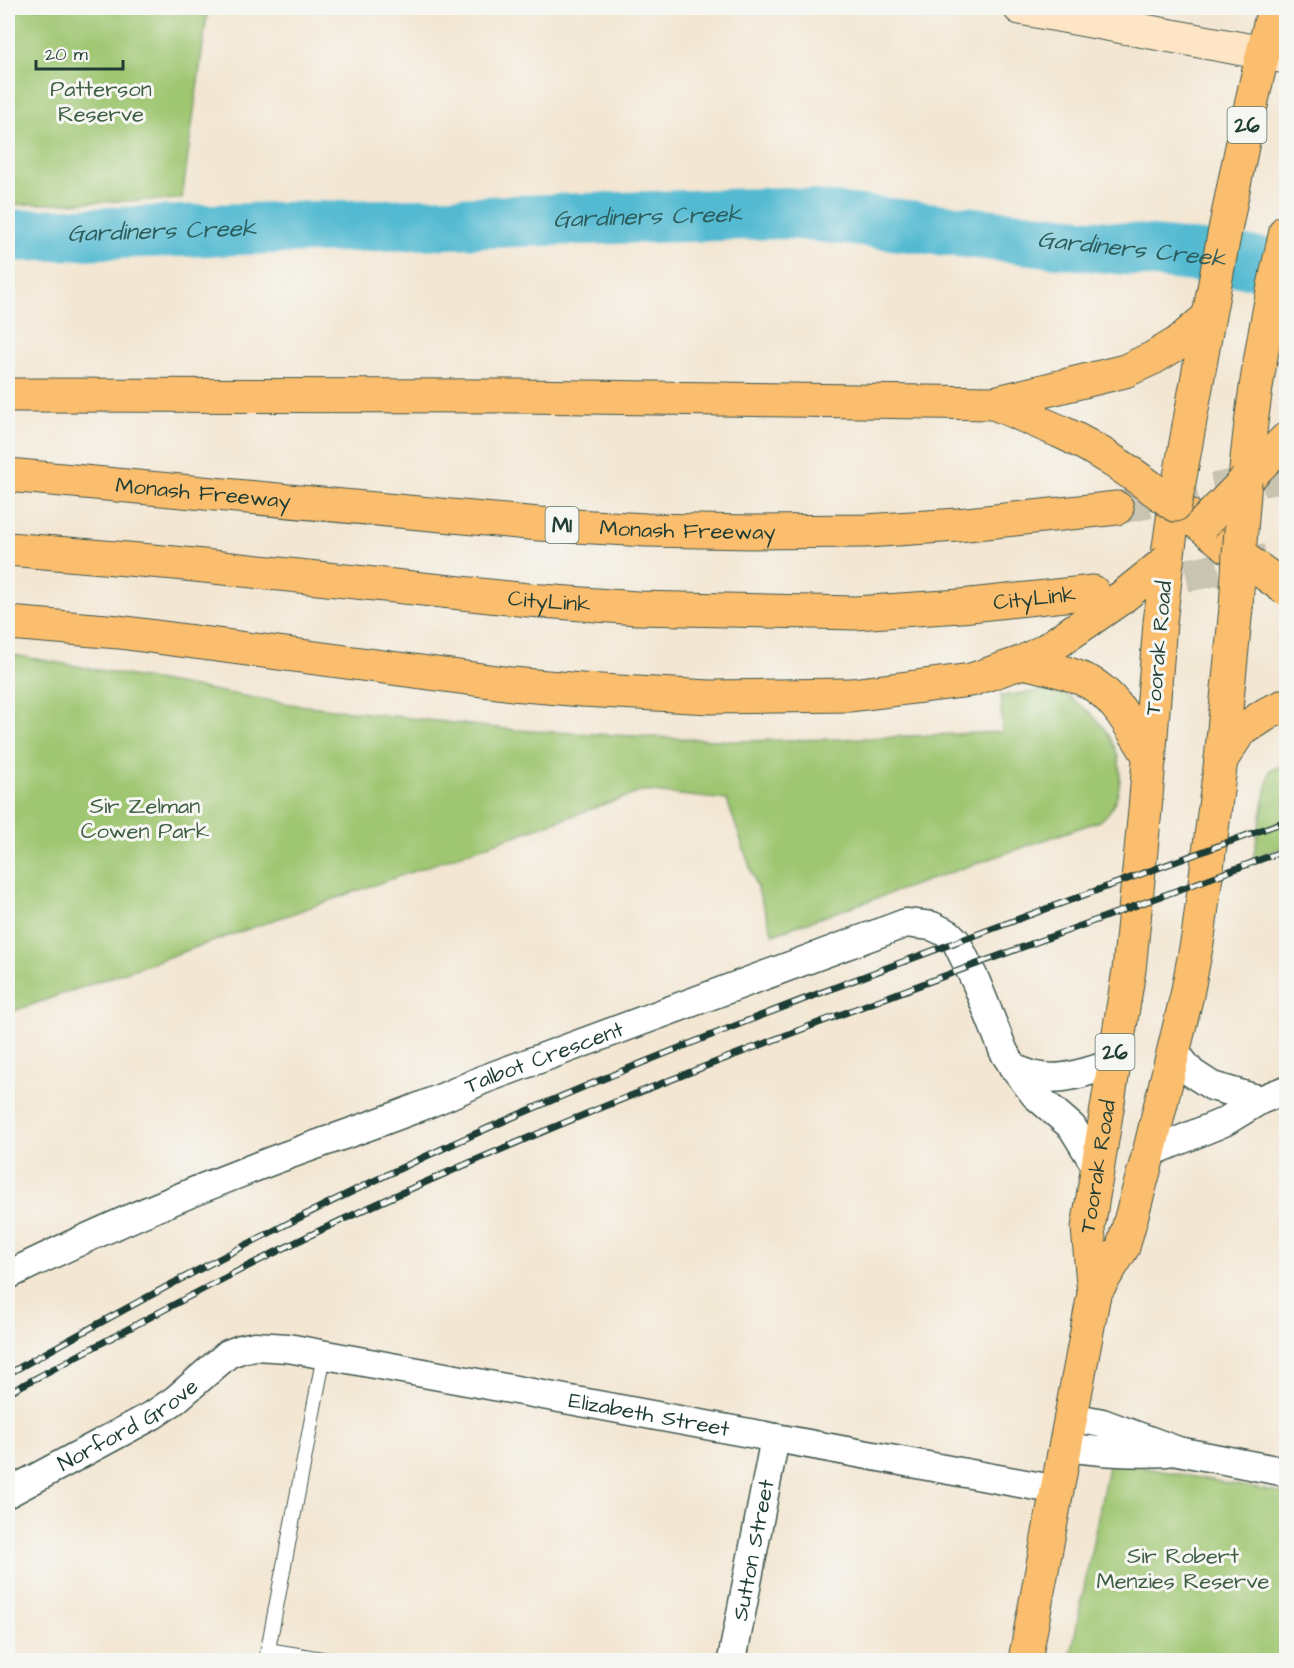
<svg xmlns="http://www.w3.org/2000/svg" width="1294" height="1668" viewBox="0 0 1294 1668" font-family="'Architects Daughter',sans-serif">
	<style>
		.green { fill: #9fc671; stroke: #5f8252; stroke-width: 1.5 }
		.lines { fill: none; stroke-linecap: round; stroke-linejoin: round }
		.river { stroke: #53bad1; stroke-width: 52 }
		.highway-tunnel { stroke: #c9c4b2; stroke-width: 33; stroke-dasharray: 33 16; stroke-linecap: butt }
		.lane-casing { stroke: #3f564c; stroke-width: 16 }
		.street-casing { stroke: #3f564c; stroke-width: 31 }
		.secondary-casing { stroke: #3f564c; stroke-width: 35 }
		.primary-casing { stroke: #3f564c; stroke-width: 35 }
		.highway-casing { stroke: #3f564c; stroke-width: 35 }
		.lane { stroke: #fff; stroke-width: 14 }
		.street { stroke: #fff; stroke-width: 28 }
		.secondary { stroke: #fde5c5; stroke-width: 33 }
		.primary { stroke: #fabe6e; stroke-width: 33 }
		.highway { stroke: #fabe6e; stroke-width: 33 }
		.rail-casing { stroke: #1f3d34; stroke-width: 7 }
		.rail { stroke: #f6f6f2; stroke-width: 4.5; stroke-dasharray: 14; stroke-linecap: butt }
		.primary-bridge-casing { stroke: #3f564c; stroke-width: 35; stroke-linecap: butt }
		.highway-bridge-casing { stroke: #3f564c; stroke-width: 35; stroke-linecap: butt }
		.primary-bridge { stroke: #fabe6e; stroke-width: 33 }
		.highway-bridge { stroke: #fabe6e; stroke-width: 33 }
		.labels { text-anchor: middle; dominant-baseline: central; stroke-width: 6; stroke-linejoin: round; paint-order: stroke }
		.shield { fill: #f6f6f2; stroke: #60746d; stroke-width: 1.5 }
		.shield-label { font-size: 21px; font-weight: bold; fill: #1f3d34 }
		.park-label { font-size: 22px; fill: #3f5f43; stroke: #f6f6f2 }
		.street-label { font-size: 22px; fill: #1f3d34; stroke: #f6f6f2 }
		.water-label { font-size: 24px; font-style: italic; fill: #2c5c5b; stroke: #f6f6f2 }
	</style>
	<rect width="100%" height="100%" fill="#f6f6f2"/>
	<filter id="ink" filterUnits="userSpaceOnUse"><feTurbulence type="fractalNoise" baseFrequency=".0167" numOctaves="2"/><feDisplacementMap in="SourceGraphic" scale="12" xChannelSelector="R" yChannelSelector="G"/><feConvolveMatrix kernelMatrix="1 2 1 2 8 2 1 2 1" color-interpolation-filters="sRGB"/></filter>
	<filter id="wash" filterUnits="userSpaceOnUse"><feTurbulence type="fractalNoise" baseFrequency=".008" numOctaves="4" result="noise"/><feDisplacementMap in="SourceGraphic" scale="24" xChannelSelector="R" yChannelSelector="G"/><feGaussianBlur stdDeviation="1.35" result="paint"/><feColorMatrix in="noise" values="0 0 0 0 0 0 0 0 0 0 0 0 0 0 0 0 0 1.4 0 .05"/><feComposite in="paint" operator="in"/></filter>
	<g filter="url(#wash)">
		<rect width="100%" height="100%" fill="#f3e6d2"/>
		<!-- green -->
		<g class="green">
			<path d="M8 8H208L182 199 8 205Z"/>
			<path d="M8 654 290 704 514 730 735 741 842 739 1002 732 1001 696C1021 694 1046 687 1065 695 1069 696 1073 700 1076 702 1106 722 1127 754 1118 792 1114 805 1111 813 1099 821L773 934 727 800 643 791 8 1013Z"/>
			<path d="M1286 764V846L1253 859 1270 770Z"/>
			<path d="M1109 1461 1286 1494V1660H1070Z"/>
		</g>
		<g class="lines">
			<!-- river -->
			<path class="river" id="s1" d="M8 236 787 213 1286 266"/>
		</g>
	</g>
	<g filter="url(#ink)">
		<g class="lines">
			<!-- highway-tunnel -->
			<g class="highway-tunnel">
				<path d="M1117 508 1286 476"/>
				<path d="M1138 584 1286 557"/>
			</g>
			<!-- lane casing -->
			<g class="lane-casing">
				<g id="lane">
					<path d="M268 1650 328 1660"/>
					<path d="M266 1660 324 1355"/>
				</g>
			</g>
			<!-- street casing -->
			<g class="street-casing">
				<g id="street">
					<path d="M1174 1051 1192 1073 1212 1086 1260 1100"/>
					<path d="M1013 1067C1047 1087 1080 1075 1114 1063"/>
					<path d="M1149 1153 1224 1122 1260 1100 1286 1090"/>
					<path id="s2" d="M8 1275C94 1233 184 1194 274 1160 344 1134 415 1112 482 1080L906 923 932 926 949 934 956 941 976 982 1004 1052 1011 1063 1035 1095 1072 1127 1096 1166"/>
					<path d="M1072 1417 1102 1423 1178 1451 1286 1472"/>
					<path d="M1066 1447C1100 1452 1133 1454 1167 1452"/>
					<path id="s3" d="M8 1493 153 1415 175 1400 228 1354 241 1349 255 1346 288 1348 1058 1490"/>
					<path id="s4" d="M732 1660 775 1438"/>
				</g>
			</g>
			<!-- secondary casing -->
			<g class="secondary-casing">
				<path id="secondary" d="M1020 8 1286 57"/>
			</g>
			<!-- primary casing -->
			<g class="primary-casing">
				<g id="primary">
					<path d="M1094 1294 1123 1247 1149 1153 1187 995 1198 937 1221 760 1236 608"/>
					<path id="s5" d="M1025 1660 1094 1294 1088 1228 1129 970 1145 810 1160 623"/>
				</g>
			</g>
			<!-- highway casing -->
			<g class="highway-casing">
				<g id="highway">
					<path d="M8 395 519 396 994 403 1125 371 1153 358 1178 343 1208 317"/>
					<path d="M994 403 1059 431"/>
					<path d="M1189 426C1214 286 1239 146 1274 8"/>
					<path id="s6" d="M8 475 539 524 646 530 752 532 866 531 958 525 1117 508"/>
					<path d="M1245 481C1252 396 1267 314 1286 231"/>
					<path d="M1245 481 1286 439"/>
					<path id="s7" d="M8 549 175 563 528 600 637 608 855 613 961 606 1093 592"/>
					<path d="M1167 561 1175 505 1239 555"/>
					<path d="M8 623 119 632 512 684 582 690 710 697 851 695 971 680 1023 662 1046 650 1121 598"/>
					<path d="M1023 662C1045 667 1068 672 1089 682 1117 697 1133 731 1150 757"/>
					<path d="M1221 760 1239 732 1268 713 1286 705"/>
				</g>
			</g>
			<!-- lane -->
			<use href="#lane" class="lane"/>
			<!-- street -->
			<use href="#street" class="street"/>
			<!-- secondary -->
			<use href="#secondary" class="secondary"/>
			<!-- primary -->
			<use href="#primary" class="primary"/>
			<!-- highway -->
			<use href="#highway" class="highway"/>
			<!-- rail casing -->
			<g class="rail-casing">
				<g id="rail">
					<path d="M8 1374C177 1279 348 1188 527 1111 776 1004 1032 915 1286 821"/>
					<path d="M8 1393C127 1330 245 1264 368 1208 667 1071 979 965 1286 850"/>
				</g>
			</g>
			<!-- rail -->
			<use href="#rail" class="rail"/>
			<!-- primary-bridge casing -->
			<g class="primary-bridge-casing">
				<g id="primary-bridge">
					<path d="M1236 608 1239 555"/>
					<path d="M1160 623 1167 561"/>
				</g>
			</g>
			<!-- highway-bridge casing -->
			<g class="highway-bridge-casing">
				<g id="highway-bridge">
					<path d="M1059 431C1101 450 1137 477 1175 505L1189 426"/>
					<path d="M1245 481 1239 555 1286 589"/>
					<path d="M1202 525 1245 481"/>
					<path d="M1121 598 1167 561"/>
				</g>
			</g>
			<!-- primary-bridge -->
			<use href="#primary-bridge" class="primary-bridge"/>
			<!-- highway-bridge -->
			<use href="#highway-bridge" class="highway-bridge"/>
		</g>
	</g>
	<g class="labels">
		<!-- shield labels -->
		<g class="shield">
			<rect x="1227.5" y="107" width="39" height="36" rx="4.5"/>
			<rect x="545.5" y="507" width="33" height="36" rx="4.5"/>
			<rect x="1095.5" y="1034" width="39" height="36" rx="4.5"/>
		</g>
		<g class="shield-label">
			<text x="1247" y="125">26</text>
			<text x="562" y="525">M1</text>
			<text x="1115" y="1052">26</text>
		</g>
		<!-- park labels -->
		<g class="park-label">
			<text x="101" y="89">Patterson<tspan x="101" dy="25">Reserve</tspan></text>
			<text x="145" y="806">Sir Zelman<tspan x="145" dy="25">Cowen Park</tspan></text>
			<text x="1183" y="1556">Sir Robert<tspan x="1183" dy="25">Menzies Reserve</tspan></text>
		</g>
		<!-- street labels -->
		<g class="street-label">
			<text stroke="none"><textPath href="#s6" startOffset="196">Monash Freeway</textPath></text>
			<text stroke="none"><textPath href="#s6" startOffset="682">Monash Freeway</textPath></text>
			<text stroke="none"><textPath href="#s7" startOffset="1030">CityLink</textPath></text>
			<text stroke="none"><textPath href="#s7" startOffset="544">CityLink</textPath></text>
			<text transform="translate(1159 648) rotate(-85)">Toorak Road</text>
			<text stroke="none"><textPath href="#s2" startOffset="579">Talbot Crescent</textPath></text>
			<text stroke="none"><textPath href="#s5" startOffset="501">Toorak Road</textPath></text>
			<text stroke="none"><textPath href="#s3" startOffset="690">Elizabeth Street</textPath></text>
			<text stroke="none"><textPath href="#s3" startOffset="138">Norford Grove</textPath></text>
			<text stroke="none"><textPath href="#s4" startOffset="112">Sutton Street</textPath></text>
		</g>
		<!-- water labels -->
		<g class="water-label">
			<text stroke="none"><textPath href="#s1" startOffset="640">Gardiners Creek</textPath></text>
			<text stroke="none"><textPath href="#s1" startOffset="154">Gardiners Creek</textPath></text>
			<text stroke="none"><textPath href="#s1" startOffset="1126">Gardiners Creek</textPath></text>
		</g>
	</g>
	<!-- margin -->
	<rect width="1294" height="1668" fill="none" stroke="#f6f6f2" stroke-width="30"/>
	<!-- scale -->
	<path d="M36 60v9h87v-9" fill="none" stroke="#1f3d34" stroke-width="3"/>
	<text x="45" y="60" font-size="18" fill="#1f3d34" stroke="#f6f6f2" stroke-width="4.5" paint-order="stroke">20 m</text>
</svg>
